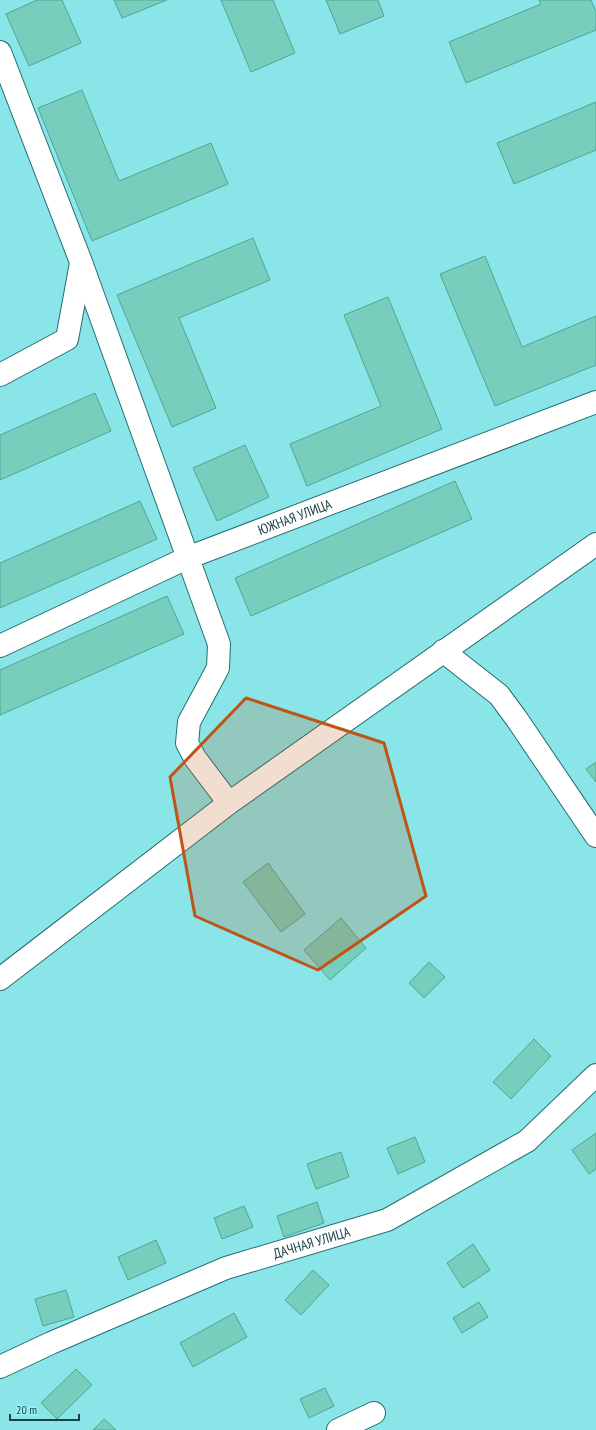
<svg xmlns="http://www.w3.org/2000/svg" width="596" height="1430" viewBox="0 0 596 1430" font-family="'PT Sans Narrow',sans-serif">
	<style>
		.building { fill: #77cebc; stroke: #4fa695 }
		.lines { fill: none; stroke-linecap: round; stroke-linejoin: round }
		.minor-casing { stroke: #256e71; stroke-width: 24 }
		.major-casing { stroke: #256e71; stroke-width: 24 }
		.minor { stroke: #fff; stroke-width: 22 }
		.major { stroke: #fff; stroke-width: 22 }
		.marked { fill: #bf5417; fill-opacity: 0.2; stroke: #bf5417; stroke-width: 3; stroke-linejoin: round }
		.labels { text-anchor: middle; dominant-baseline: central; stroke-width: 4; stroke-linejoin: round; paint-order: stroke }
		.street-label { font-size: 14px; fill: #1a4243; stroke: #96f2f6 }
	</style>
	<rect width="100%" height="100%" fill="#89e5e8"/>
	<!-- building -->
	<g class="building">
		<path d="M37 0H62L81 43 29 66 6 14Z"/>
		<path d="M114 0H167L122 18Z"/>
		<path d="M221 0H273L295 53 251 72Z"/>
		<path d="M326 0H378L384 16 340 34Z"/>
		<path d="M539 0H591L596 12V30L466 83 449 42 541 4Z"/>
		<path d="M82 90 119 181 211 143 228 184 92 241 38 108Z"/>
		<path d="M596 102V150L514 184 497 143Z"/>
		<path d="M253 238 270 280 179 318 216 408 172 427 117 295Z"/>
		<path d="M485 256 522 347 596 316V365L495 406 440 274Z"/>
		<path d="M388 297 442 429 307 486 290 444 381 406 344 315Z"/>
		<path d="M95 393 111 431 0 480V435Z"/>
		<path d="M245 445 269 497 217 521 193 468Z"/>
		<path d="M455 481 472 519 251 616 235 578Z"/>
		<path d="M140 501 157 539 0 608V563Z"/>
		<path d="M167 596 184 634 0 715V670Z"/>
		<path d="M596 762V782L586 769Z"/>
		<path d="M268 863 305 914 281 932 243 882Z"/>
		<path d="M341 918 366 948 330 980 304 950Z"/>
		<path d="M429 962 445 977 424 998 409 983Z"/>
		<path d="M534 1039 551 1056 511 1099 493 1082Z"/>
		<path d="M596 1133V1169L589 1174 572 1150Z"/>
		<path d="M415 1137 425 1162 398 1174 387 1148Z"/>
		<path d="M341 1152 349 1177 316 1189 307 1164Z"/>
		<path d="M317 1202 324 1223 284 1237 277 1216Z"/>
		<path d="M244 1206 253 1227 222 1239 214 1218Z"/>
		<path d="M156 1240 166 1263 128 1280 118 1257Z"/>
		<path d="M473 1244 490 1270 463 1288 447 1263Z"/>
		<path d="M313 1270 329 1285 301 1315 285 1300Z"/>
		<path d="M66 1290 74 1317 43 1326 35 1299Z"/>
		<path d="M479 1302 488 1317 462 1333 453 1318Z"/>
		<path d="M234 1313 247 1337 193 1367 180 1343Z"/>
		<path d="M76 1369 92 1385 57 1419 41 1403Z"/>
		<path d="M325 1388 334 1406 309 1418 300 1399Z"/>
		<path d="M104 1419 116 1430H93Z"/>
	</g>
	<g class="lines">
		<!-- minor casing -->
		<g class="minor-casing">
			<g id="minor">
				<path d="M0 52 81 262 219 644 218 668 189 722 187 743 195 758 229 803"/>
				<path d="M0 375 67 339 81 263"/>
				<path id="s1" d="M0 646 187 558 596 402"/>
				<path d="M443 651 499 695 516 718 596 836"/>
				<path id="s2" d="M0 1367 51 1343 226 1268 387 1220 527 1141 596 1075"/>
				<path d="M338 1430 374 1413"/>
			</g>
		</g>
		<!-- major casing -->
		<g class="major-casing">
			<path id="major" d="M0 979 229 803 596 544"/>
		</g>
		<!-- minor -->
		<use href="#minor" class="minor"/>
		<!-- major -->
		<use href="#major" class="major"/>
	</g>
	<!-- marked area -->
	<path class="marked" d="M246 698 384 743 426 896 318 970 195 916 170 777Z"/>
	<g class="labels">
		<!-- street labels -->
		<g class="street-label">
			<text stroke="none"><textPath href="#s1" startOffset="322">ЮЖНАЯ УЛИЦА</textPath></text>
			<text stroke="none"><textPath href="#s2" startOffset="336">ДАЧНАЯ УЛИЦА</textPath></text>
		</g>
	</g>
	<!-- scale -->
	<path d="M10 1414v6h69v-6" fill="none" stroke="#1a4243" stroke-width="2"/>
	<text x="16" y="1414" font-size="12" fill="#1a4243" stroke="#96f2f6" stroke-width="3" paint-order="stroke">20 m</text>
</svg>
